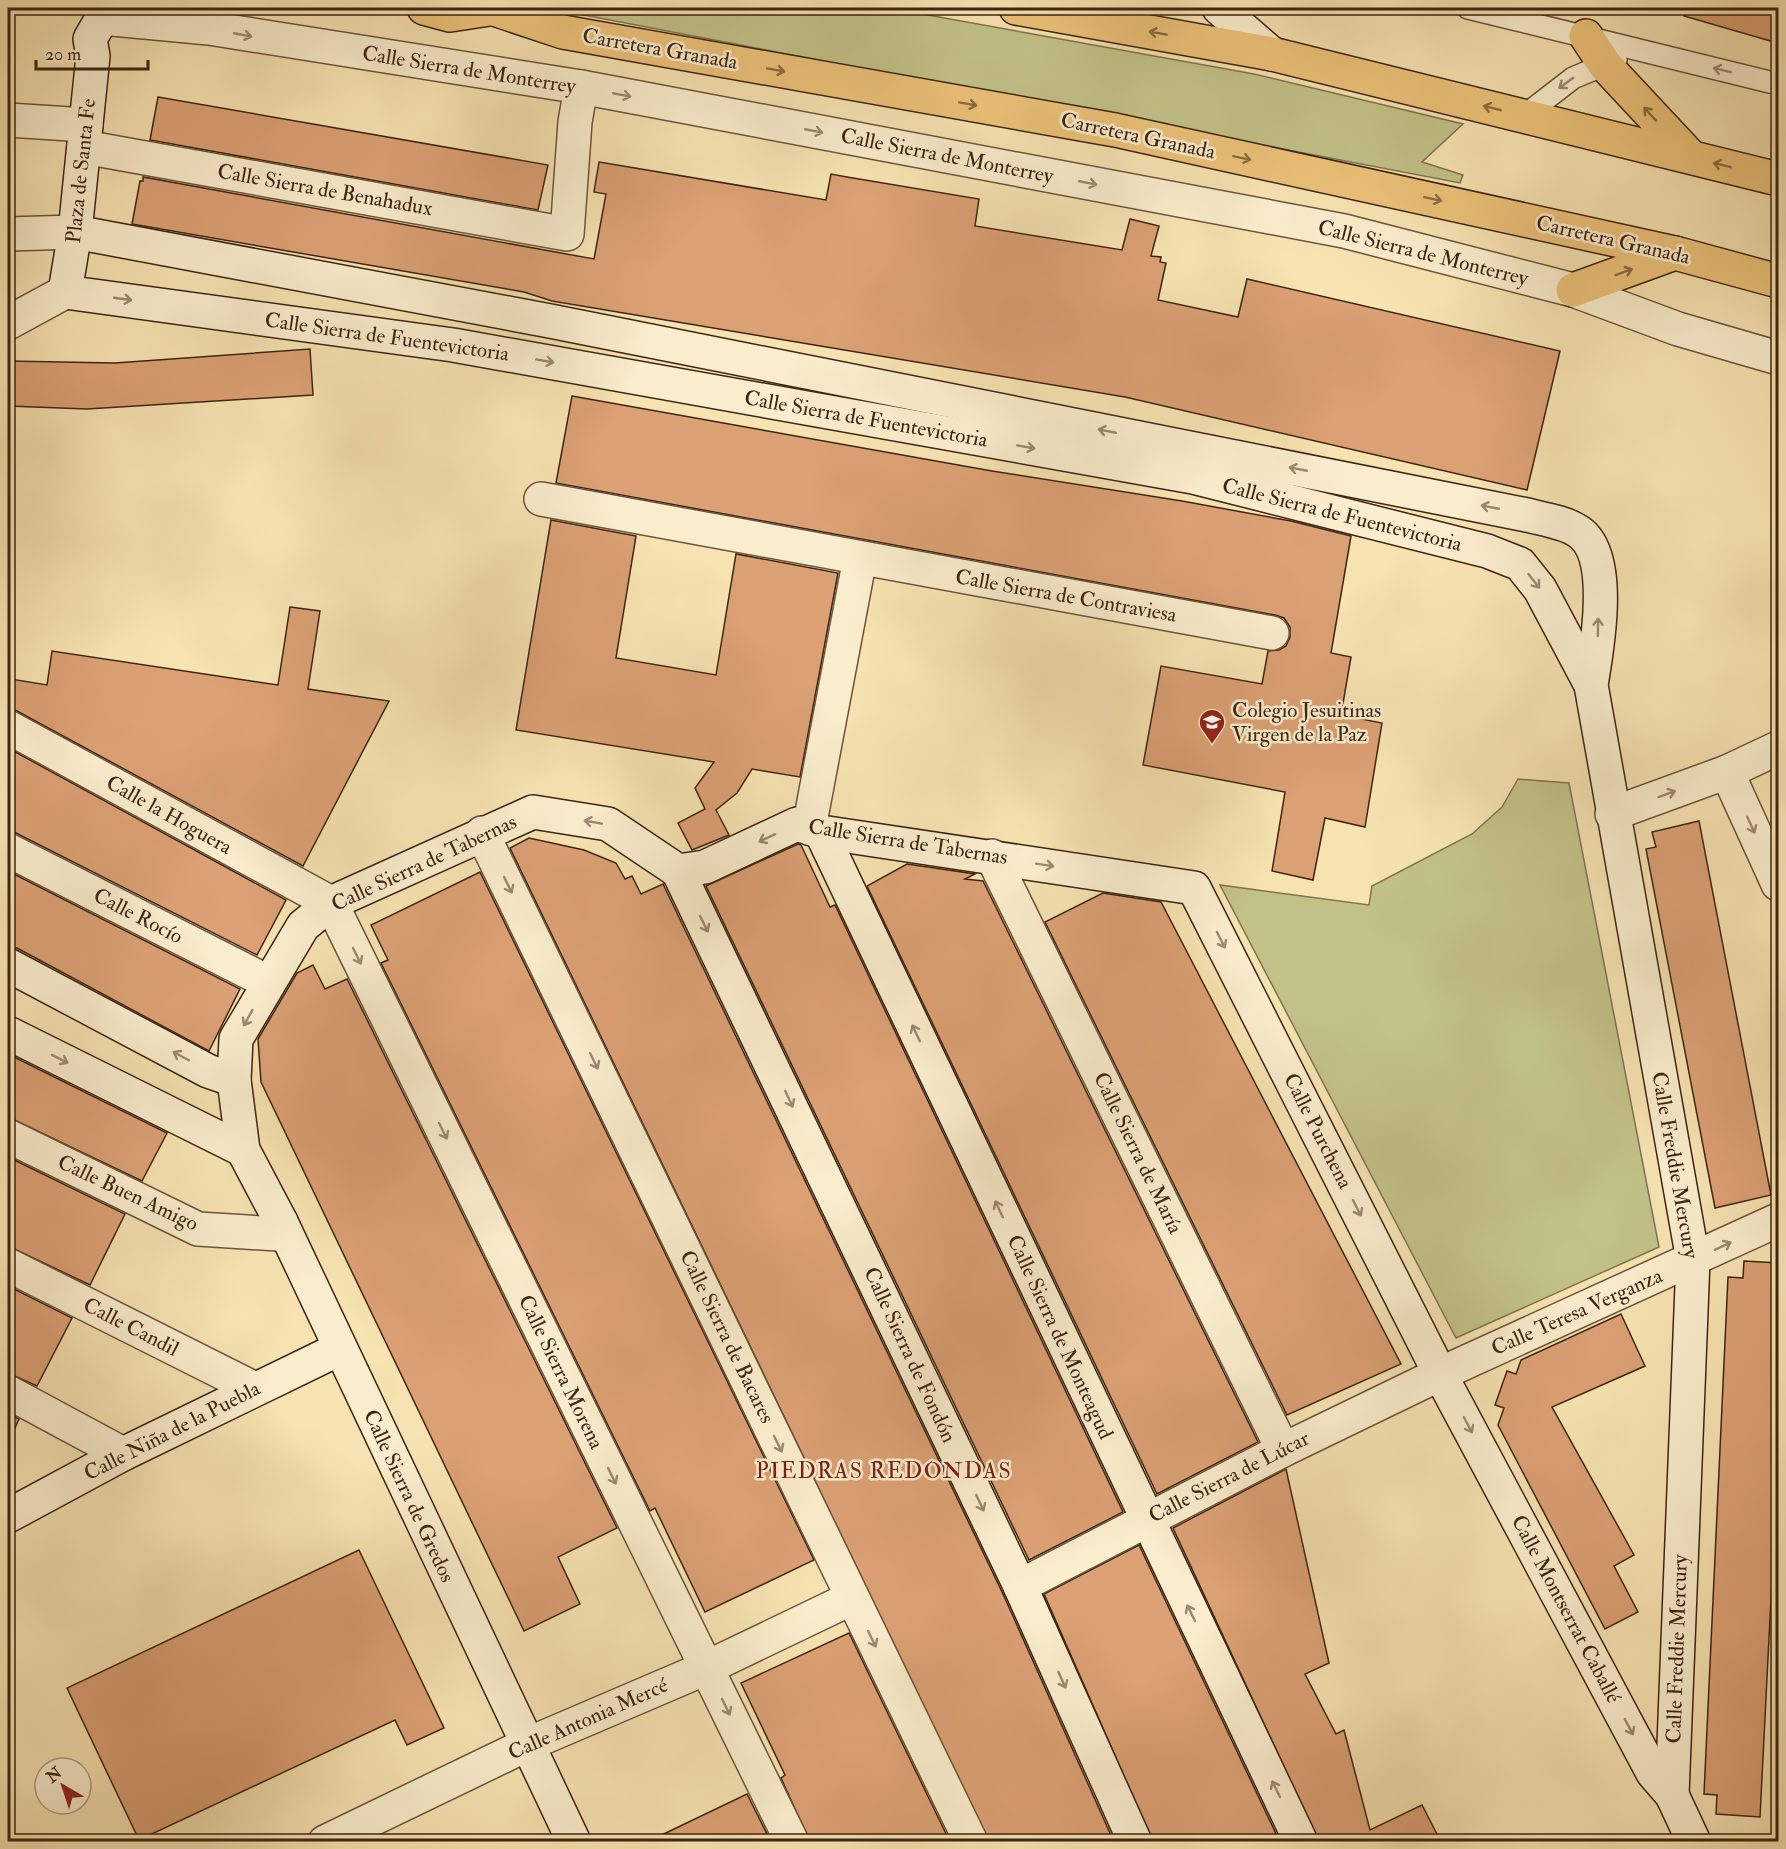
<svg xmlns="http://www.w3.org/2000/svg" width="1786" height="1849" viewBox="0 0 1786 1849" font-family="'IM FELL Double Pica',serif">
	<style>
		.green { fill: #c2c288; stroke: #80744e; stroke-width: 1.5 }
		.building { fill: #dba074; stroke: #3d2513; stroke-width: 1.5 }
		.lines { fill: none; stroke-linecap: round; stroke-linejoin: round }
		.lane-casing { stroke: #6c543b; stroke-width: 24 }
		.street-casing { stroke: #6c543b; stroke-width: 36 }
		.secondary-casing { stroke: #3d2513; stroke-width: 36 }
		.primary-casing { stroke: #3d2513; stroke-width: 36 }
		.lane { stroke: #faedcd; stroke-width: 21 }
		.street { stroke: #faedcd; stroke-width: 33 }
		.secondary { stroke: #faedcd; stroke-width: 33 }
		.primary { stroke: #ecc279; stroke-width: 33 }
		.oneway { stroke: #8c6c41 }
		.oneway2 { stroke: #9c8970 }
		.labels { text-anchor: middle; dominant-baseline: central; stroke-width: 5; stroke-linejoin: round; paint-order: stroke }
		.street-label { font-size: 21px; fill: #3d2513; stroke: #faedcd }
		.poi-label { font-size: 21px; fill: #3d2513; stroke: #faedcd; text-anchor: start }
		.neighbourhood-label { font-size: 22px; letter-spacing: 1.5px; fill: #7a1f14; stroke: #faedcd }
	</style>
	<rect width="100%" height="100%" fill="#f7e3b2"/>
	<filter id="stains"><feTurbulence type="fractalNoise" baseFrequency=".00333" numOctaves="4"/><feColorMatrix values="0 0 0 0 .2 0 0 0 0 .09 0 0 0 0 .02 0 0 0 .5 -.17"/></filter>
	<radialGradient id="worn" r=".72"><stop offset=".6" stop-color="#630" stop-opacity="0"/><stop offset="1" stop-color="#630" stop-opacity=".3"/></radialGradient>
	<!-- green -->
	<g class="green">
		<path d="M547 8H889L1254 74 1463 124 1422 162 1463 175 1460 183Z"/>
		<path d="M1518 779 1569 783 1659 1247 1456 1338 1220 885 1369 905 1372 886 1472 834 1502 807Z"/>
	</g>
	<!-- building -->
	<g class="building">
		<path d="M1685 8H1779V26L1774 42 1684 16Z"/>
		<path d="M158 97 548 165 538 210 150 140Z"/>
		<path d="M599 162 826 200 831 174 847 177 979 199 975 226 1122 250 1130 219 1159 226 1151 256 1161 257 1160 262 1166 263 1158 300 1238 317 1247 279 1560 351 1527 490 1125 397 552 301 524 292 132 224 140 181H143V177L594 259 606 194 594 192Z"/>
		<path d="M310 349 313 395 87 409 8 406V361L115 363Z"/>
		<path d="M572 396 992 471 1182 501 1291 521 1351 536 1331 653 1351 657 1341 715 1382 723 1365 827 1325 818 1313 880 1272 871 1285 792 1143 765 1161 666 1262 684 1268 651 1279 650 1286 646 1290 637V627L1284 618 1275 615 556 483Z"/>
		<path d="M551 520 636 536 616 658 716 675 736 554 838 573 800 777 752 769 737 793 716 810 729 835 692 850 678 823 705 809 695 788 714 762 516 730Z"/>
		<path d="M290 607 320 611 308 689 389 701 303 866 17 711 8 708 11 679 47 685 52 651 278 685Z"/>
		<path d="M8 748 286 900 257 955 16 833 8 831Z"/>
		<path d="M1699 821 1771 1195 1715 1208 1646 849 1656 847 1652 832Z"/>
		<path d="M529 838 584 850 616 863 625 879 632 876 641 894 663 884 1003 1594 1114 1842H989L510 848Z"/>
		<path d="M798 844 801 845 830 907 835 905 1123 1512 1029 1560 706 886Z"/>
		<path d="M907 864 975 874 965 879 983 881 1258 1442 1157 1494 867 886Z"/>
		<path d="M8 871 240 989 209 1051 17 948 8 946Z"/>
		<path d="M480 872 814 1560 705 1612 655 1508 650 1511 381 963 388 960 371 925Z"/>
		<path d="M1103 893 1161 902 1401 1364 1287 1415 1045 922Z"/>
		<path d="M313 965 325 989 347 979 617 1528 558 1557 580 1604 524 1631 261 1082 258 1039 297 973Z"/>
		<path d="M8 1054 167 1133 142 1181 8 1117Z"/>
		<path d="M8 1157 125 1214 90 1285 8 1246Z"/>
		<path d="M1744 1261 1779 1263V1440L1760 1817 1716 1814 1717 1795 1704 1794 1728 1277 1743 1278Z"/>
		<path d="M8 1286 72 1318 37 1386 8 1373Z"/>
		<path d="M1621 1314 1645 1366 1552 1407 1634 1555 1614 1566 1638 1612 1605 1629 1498 1425 1504 1408 1495 1405 1507 1371 1516 1374 1521 1360Z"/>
		<path d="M8 1413 19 1419 8 1443Z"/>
		<path d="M1286 1469 1329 1663 1305 1674 1336 1734 1344 1730 1370 1830 1422 1805 1441 1842H1319L1173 1528Z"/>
		<path d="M1139 1545 1280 1842H1153L1044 1594Z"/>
		<path d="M359 1550 444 1728 407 1745 395 1720 139 1840 67 1688Z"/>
		<path d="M849 1633 950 1842H810L781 1778 785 1775 741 1683Z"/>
		<path d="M747 1794 771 1842H647Z"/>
	</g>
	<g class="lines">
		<!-- lane casing -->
		<g class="lane-casing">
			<g id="lane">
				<path d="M1468 8 1778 84"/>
				<path d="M1524 116 1573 78 1616 60"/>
			</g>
		</g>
		<!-- street casing -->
		<g class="street-casing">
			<g id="street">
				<path d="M102 18 209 28 581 87 1344 231 1573 290 1678 329 1778 358"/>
				<path d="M8 120 86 125"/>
				<path d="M84 147 567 234 575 122 581 87"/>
				<path d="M8 234 75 232"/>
				<path d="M8 323 65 292"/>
				<path d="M541 499 1272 633"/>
				<path d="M8 727 331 903 792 1842"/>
				<path d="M1727 772 1778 884"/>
				<path d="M1612 814 1727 772 1778 748"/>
				<path d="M809 828 860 558"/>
				<path d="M482 833 971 1842"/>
				<path d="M8 850 268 982"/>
				<path d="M992 856 1283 1450"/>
				<path d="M8 1136 198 1229 278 1234 281 1222"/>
				<path d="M8 1265 255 1389"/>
				<path d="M8 1392 123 1454"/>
				<path d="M1020 1586 1283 1450 1440 1374 1778 1220"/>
				<path d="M325 1842 526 1745 706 1668 852 1598"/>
			</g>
		</g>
		<!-- secondary casing -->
		<g class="secondary-casing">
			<g id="secondary">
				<path d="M108 8 90 39 93 56 75 232 65 292 453 345 1193 477 1487 551 1520 564 1540 589 1591 685"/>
				<path d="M1219 8 1272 54"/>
				<path d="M75 232 550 321 1527 515C1542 519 1563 522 1576 530 1615 551 1597 649 1591 685L1693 1260 1672 1795"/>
				<path d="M821 832 1301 1842"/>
				<path d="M678 871 1020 1586 1135 1842"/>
				<path d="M8 965 208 1071 234 1080"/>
				<path d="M8 1033 243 1150"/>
				<path d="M8 1516 123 1454 339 1349"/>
				<path d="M574 1842 281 1222 243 1150 234 1080 236 1039 303 926 331 903 533 812 608 824 678 871 705 867 797 824 821 832 1194 888 1440 1374 1653 1773 1672 1795 1694 1842"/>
			</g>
		</g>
		<!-- primary casing -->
		<g class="primary-casing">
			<g id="primary">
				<path d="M424 8 450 15 496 8"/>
				<path d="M1016 8 1272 54 1778 179"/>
				<path d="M494 9 563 32 1115 130 1675 253 1778 281"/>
				<path d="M1586 36 1605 65 1690 156"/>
				<path d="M1573 290 1675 253"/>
			</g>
		</g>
		<!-- lane -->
		<use href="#lane" class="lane"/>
		<!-- street -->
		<use href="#street" class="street"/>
		<!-- secondary -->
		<use href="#secondary" class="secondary"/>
		<!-- primary -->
		<use href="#primary" class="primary"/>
	</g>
	<!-- one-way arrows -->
	<defs><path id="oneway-shaft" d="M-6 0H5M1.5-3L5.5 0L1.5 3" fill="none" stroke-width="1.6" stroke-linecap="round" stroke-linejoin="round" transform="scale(1.5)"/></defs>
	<g class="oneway">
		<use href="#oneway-shaft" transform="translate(1158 33) rotate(-170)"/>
		<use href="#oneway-shaft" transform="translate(776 70) rotate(10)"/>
		<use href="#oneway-shaft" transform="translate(968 104) rotate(10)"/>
		<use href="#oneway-shaft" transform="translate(1492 108) rotate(-166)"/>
		<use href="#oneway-shaft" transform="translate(1650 114) rotate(-133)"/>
		<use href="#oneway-shaft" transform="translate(1242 158) rotate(12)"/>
		<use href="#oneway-shaft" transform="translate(1722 165) rotate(-166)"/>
		<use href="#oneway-shaft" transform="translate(1433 199) rotate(12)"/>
		<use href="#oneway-shaft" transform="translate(1624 272) rotate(-20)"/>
	</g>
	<g class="oneway2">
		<use href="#oneway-shaft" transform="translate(243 35) rotate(11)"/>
		<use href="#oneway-shaft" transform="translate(1722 70) rotate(-166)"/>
		<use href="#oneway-shaft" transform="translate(1566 83) rotate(144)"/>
		<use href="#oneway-shaft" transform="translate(622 95) rotate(11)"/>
		<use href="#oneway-shaft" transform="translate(814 131) rotate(11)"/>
		<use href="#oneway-shaft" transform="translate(1088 183) rotate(11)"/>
		<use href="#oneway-shaft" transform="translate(123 299) rotate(8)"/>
		<use href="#oneway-shaft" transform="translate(545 361) rotate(10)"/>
		<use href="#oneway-shaft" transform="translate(1107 431) rotate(-169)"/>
		<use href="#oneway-shaft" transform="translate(1026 447) rotate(10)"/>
		<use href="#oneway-shaft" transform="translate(1298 469) rotate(-169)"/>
		<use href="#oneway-shaft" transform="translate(1490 507) rotate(-169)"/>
		<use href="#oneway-shaft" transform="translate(1534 581) rotate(52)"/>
		<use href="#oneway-shaft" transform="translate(1598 627) rotate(-89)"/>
		<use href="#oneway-shaft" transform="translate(1667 794) rotate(-20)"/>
		<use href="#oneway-shaft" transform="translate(593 822) rotate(-170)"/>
		<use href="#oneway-shaft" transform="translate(1751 825) rotate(65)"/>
		<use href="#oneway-shaft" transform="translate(767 838) rotate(155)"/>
		<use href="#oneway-shaft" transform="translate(1045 865) rotate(9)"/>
		<use href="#oneway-shaft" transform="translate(508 885) rotate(64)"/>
		<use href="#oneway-shaft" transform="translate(704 924) rotate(64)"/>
		<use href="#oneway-shaft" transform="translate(1221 940) rotate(63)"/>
		<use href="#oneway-shaft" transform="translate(357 956) rotate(64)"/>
		<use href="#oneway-shaft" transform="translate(248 1018) rotate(119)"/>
		<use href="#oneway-shaft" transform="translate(916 1033) rotate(-115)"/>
		<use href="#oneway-shaft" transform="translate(181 1056) rotate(-152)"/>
		<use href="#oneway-shaft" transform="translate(60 1059) rotate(27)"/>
		<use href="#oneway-shaft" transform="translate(594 1061) rotate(64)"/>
		<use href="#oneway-shaft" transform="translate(789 1099) rotate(65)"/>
		<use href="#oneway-shaft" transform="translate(443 1131) rotate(64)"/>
		<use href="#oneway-shaft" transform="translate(1357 1208) rotate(63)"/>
		<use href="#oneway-shaft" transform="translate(999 1209) rotate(-115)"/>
		<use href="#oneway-shaft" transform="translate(1723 1246) rotate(-25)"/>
		<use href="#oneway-shaft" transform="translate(1468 1425) rotate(62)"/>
		<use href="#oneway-shaft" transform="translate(778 1444) rotate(64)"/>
		<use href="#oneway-shaft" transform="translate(612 1476) rotate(64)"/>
		<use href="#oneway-shaft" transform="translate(980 1503) rotate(65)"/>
		<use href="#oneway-shaft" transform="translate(1191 1613) rotate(-116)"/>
		<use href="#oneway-shaft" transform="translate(872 1639) rotate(64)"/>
		<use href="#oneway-shaft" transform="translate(1062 1680) rotate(66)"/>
		<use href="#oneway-shaft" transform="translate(726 1707) rotate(64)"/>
		<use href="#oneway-shaft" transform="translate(1629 1727) rotate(62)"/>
		<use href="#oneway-shaft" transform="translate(1276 1789) rotate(-116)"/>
	</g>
	<!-- icons -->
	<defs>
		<g id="school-pin" transform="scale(1.35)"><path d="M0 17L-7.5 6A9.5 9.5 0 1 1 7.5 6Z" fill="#8f2418" stroke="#faedcd"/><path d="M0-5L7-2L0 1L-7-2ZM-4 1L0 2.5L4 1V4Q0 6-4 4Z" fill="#fff"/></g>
	</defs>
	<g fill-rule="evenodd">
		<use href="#school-pin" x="1212" y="722"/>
	</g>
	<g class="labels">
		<!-- street labels -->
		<g class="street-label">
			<text transform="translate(660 49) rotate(10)">Carretera Granada</text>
			<text transform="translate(469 70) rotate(9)">Calle Sierra de Monterrey</text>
			<text transform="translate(1138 136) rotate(12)">Carretera Granada</text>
			<text transform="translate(947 156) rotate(11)">Calle Sierra de Monterrey</text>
			<text transform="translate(81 171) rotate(-84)">Plaza de Santa Fe</text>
			<text transform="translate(325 190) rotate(10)">Calle Sierra de Benahadux</text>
			<text transform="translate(1613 240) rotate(13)">Carretera Granada</text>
			<text transform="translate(1423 253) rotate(14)">Calle Sierra de Monterrey</text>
			<text transform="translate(387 337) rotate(8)">Calle Sierra de Fuentevictoria</text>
			<text transform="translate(866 419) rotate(10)">Calle Sierra de Fuentevictoria</text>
			<text transform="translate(1342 515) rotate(14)">Calle Sierra de Fuentevictoria</text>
			<text transform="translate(1066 596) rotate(10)">Calle Sierra de Contraviesa</text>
			<text transform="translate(169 815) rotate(29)">Calle la Hoguera</text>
			<text transform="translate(908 842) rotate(9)">Calle Sierra de Tabernas</text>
			<text transform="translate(424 863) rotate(-25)">Calle Sierra de Tabernas</text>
			<text transform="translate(138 916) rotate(27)">Calle Rocío</text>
			<text transform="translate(1318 1131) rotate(63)">Calle Purchena</text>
			<text transform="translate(1138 1153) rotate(64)">Calle Sierra de María</text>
			<text transform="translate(1675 1165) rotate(80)">Calle Freddie Mercury</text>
			<text transform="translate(128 1193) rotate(25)">Calle Buen Amigo</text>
			<text transform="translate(1577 1312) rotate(-24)">Calle Teresa Verganza</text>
			<text transform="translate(131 1327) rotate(27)">Calle Candil</text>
			<text transform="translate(727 1337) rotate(64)">Calle Sierra de Bacares</text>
			<text transform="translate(1060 1337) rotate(65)">Calle Sierra de Monteagud</text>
			<text transform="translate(910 1355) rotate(65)">Calle Sierra de Fondón</text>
			<text transform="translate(561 1372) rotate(64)">Calle Sierra Morena</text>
			<text transform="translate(172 1431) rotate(-27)">Calle Niña de la Puebla</text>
			<text transform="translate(1229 1477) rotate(-27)">Calle Sierra de Lúcar</text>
			<text transform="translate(409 1496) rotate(65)">Calle Sierra de Gredos</text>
			<text transform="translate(1566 1609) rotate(62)">Calle Montserrat Caballé</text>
			<text transform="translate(1677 1649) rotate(-88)">Calle Freddie Mercury</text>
			<text transform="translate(588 1719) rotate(-24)">Calle Antonia Mercé</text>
		</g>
		<!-- poi labels -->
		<g class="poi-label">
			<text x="1232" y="710">Colegio Jesuitinas<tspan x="1232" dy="24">Virgen de la Paz</tspan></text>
		</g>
		<!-- neighbourhood labels -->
		<g class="neighbourhood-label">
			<text x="884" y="1471">PIEDRAS REDONDAS</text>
		</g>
	</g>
	<!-- margin -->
	<rect width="1786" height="1849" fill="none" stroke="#f7e3b2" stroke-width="30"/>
	<rect x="9" y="9" width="1768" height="1831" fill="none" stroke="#3d2513" stroke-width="3"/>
	<rect x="15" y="15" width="1756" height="1819" fill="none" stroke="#3d2513" stroke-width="1.5"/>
	<!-- north arrow -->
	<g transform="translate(63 1786) rotate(321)"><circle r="28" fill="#faedcd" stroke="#ae9d83" stroke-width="1.5"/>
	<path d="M0-4.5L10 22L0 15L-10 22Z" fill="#8f2418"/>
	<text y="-9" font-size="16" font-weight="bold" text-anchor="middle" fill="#3d2513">N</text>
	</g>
	<!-- scale -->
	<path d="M36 60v9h112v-9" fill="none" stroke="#3d2513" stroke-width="3"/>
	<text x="45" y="60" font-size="18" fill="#3d2513" stroke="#faedcd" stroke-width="4.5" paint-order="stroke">20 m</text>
	<rect width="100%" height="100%" filter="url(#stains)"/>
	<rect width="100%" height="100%" fill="url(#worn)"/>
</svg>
